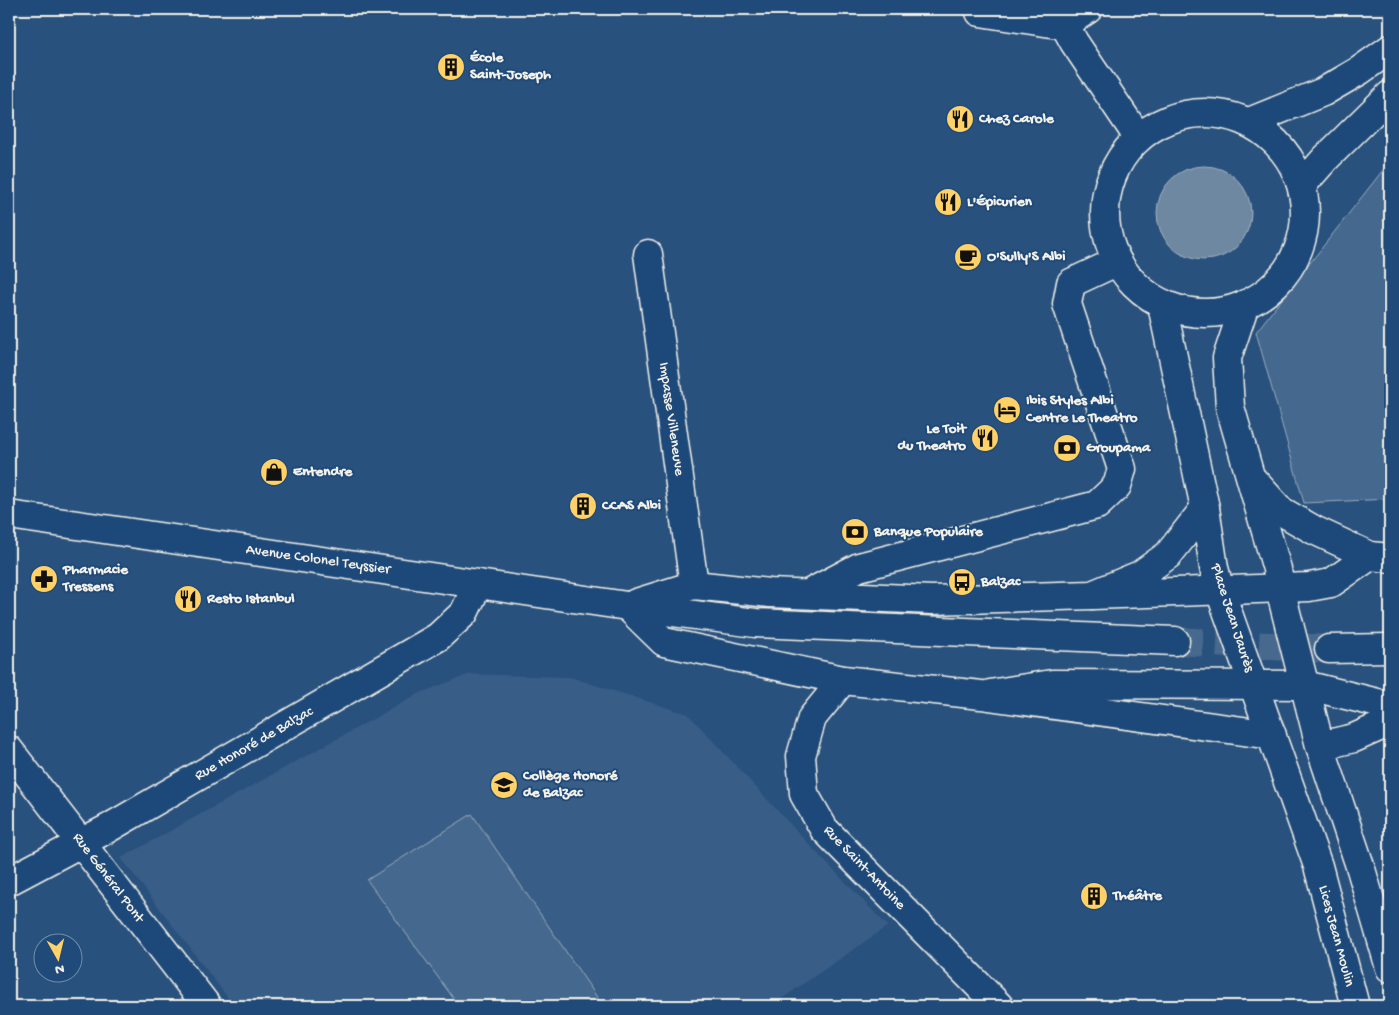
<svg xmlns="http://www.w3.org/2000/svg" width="1399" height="1015" viewBox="0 0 1399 1015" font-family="'Gochi Hand',sans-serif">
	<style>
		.built { fill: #375d86 }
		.green { fill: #45688e; stroke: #9cacbb }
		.water { fill: #6e88a2; stroke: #a4b2be }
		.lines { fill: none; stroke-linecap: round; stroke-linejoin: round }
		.major-tunnel { stroke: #47698e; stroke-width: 28; stroke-dasharray: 28 14; stroke-linecap: butt }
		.minor-casing { stroke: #f4f1e8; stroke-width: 31 }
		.major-casing { stroke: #f4f1e8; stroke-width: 31 }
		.minor { stroke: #1f4a7a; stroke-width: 28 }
		.major { stroke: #1f4a7a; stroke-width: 28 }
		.labels { text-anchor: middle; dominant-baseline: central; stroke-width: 4; stroke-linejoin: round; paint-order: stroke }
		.poi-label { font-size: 15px; font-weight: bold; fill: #f4f1e8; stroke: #1f4a7a; text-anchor: start }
		.street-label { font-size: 15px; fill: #f4f1e8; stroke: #1f4a7a }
	</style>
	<rect width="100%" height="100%" fill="#28517e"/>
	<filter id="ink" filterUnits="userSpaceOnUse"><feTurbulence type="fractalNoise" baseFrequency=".02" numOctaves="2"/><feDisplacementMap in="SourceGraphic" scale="10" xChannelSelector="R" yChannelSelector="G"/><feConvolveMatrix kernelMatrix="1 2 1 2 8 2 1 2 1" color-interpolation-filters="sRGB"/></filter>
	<g filter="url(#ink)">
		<!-- built -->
		<path class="built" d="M470 674 570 677 688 714 819 855 888 926 771 1006H234L121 858 420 693Z"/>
		<!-- green -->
		<g class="green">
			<path d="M1390 161V499L1304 503 1256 332Z"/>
			<path d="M472 814 603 1006H459L367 880Z"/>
		</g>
		<!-- water -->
		<circle class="water" cx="1204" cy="213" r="47"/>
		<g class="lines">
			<!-- major-tunnel -->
			<path class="major-tunnel" d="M1175 641 1329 649"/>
			<!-- minor casing -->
			<g class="minor-casing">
				<g id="minor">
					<path d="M979 9 980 12 1064 25 1088 9"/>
					<path d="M648 254 694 585"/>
					<path d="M808 594 859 567 1097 505 1117 486 1122 469 1067 304 1071 283 1116 262"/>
					<path d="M1093 595 1309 587 1331 583 1370 556"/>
					<path d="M843 680 812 718 801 756 804 794 824 829 999 1006"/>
					<path d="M990 694 1052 684 1305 685 1390 706"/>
					<path d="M9 750 207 1006"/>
					<path d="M9 881 107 829 438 637 464 613 478 584"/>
				</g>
			</g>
			<!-- major casing -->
			<g class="major-casing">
				<g id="major">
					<path d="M1056 9 1074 42 1138 137"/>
					<circle cx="1205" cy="213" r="100"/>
					<path d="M1249 122 1323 92 1359 71 1390 49"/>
					<path d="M1302 185 1325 159 1390 95"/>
					<path d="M1245 304 1227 358 1230 407 1277 569 1280 589 1320 746 1361 869 1390 968"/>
					<path d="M1162 305 1205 508 1214 568 1220 591 1318 866 1355 1006"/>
					<path d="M1254 481 1281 511 1314 530 1370 556 1390 558"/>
					<path d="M9 515 627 606 755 623 1175 641"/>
					<path d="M636 603 694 585 770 593 932 600 1092 595 1140 575 1168 555 1205 508"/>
					<path d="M627 606 664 642 843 680 981 695 1272 735"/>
					<path d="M1329 649 1390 648"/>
					<path d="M1320 746 1354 738 1390 722"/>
				</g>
			</g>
			<!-- minor -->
			<use href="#minor" class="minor"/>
			<!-- major -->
			<use href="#major" class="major"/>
		</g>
	</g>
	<!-- icons -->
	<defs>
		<g id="building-disc" transform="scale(1.4375)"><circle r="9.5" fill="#ffd166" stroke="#1f4a7a"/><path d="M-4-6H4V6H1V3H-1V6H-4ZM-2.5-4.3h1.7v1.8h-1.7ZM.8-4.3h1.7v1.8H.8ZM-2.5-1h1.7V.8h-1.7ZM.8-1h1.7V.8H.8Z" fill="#111"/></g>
		<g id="restaurant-disc" transform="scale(1.4375)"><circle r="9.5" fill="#ffd166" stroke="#1f4a7a"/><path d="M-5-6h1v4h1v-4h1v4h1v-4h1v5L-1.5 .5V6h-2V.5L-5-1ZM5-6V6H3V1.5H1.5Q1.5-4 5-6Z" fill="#111"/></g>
		<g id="cafe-disc" transform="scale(1.4375)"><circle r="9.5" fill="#ffd166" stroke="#1f4a7a"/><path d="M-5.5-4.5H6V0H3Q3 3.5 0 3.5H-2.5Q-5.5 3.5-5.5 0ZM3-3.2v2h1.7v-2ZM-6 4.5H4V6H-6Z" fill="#111"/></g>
		<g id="hotel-disc" transform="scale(1.4375)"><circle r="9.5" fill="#ffd166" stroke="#1f4a7a"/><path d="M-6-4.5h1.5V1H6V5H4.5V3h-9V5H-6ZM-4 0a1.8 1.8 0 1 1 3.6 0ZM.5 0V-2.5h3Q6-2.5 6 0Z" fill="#111"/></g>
		<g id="bank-disc" transform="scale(1.4375)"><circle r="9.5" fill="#ffd166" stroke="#1f4a7a"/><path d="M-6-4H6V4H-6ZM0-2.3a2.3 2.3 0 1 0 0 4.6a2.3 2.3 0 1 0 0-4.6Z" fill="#111"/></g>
		<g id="shop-disc" transform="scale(1.4375)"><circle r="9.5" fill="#ffd166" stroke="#1f4a7a"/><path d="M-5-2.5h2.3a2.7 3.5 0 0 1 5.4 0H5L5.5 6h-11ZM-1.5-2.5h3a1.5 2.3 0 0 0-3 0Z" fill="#111"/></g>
		<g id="pharmacy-disc" transform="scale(1.4375)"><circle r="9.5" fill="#ffd166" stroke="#1f4a7a"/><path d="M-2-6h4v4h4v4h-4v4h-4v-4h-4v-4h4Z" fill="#111"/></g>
		<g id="bus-disc" transform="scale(1.4375)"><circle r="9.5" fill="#ffd166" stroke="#1f4a7a"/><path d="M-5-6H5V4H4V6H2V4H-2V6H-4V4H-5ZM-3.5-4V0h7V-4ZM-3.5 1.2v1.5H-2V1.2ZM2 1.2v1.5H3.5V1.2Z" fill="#111"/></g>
		<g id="school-disc" transform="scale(1.4375)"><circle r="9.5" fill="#ffd166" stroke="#1f4a7a"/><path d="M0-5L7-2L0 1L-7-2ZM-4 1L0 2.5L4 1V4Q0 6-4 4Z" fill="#111"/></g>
	</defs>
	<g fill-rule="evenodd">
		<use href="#building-disc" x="451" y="67"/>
		<use href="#restaurant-disc" x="960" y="119"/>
		<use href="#restaurant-disc" x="948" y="202"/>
		<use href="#cafe-disc" x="968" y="257"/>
		<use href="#hotel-disc" x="1007" y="410"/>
		<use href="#restaurant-disc" x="985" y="438"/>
		<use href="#bank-disc" x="1067" y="448"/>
		<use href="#shop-disc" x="274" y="472"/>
		<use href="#building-disc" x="583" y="506"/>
		<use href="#bank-disc" x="855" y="532"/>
		<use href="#pharmacy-disc" x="44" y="579"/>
		<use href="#bus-disc" x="962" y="582"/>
		<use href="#restaurant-disc" x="188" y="599"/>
		<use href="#school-disc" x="504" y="785"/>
		<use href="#building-disc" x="1094" y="896"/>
	</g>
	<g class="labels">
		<!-- poi labels -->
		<g class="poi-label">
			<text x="470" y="58">École<tspan x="470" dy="17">Saint-Joseph</tspan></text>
			<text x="979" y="119">Chez Carole</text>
			<text x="967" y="202">L'Épicurien</text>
			<text x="987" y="257">O'Sully'S Albi</text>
			<text x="1026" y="401">Ibis Styles Albi<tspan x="1026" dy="17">Centre Le Theatro</tspan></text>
			<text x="966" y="429" text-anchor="end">Le Toit<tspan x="966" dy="17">du Theatro</tspan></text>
			<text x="1086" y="448">Groupama</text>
			<text x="293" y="472">Entendre</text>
			<text x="602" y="506">CCAS Albi</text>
			<text x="874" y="532">Banque Populaire</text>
			<text x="63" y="570">Pharmacie<tspan x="63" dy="17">Tressens</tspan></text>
			<text x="981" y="582">Balzac</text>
			<text x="207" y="599">Resto Istanbul</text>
			<text x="523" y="776">Collège Honoré<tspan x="523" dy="17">de Balzac</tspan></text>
			<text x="1113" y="896">Théâtre</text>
		</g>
		<!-- street labels -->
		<g class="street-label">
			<text transform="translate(671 419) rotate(82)">Impasse Villeneuve</text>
			<text transform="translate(318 560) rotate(8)">Avenue Colonel Teyssier</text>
			<text transform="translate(1232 618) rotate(72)">Place Jean Jaurès</text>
			<text transform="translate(254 744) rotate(-30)">Rue Honoré de Balzac</text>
			<text transform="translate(864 868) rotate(46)">Rue Saint-Antoine</text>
			<text transform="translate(108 878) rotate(53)">Rue Général Pont</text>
			<text transform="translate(1336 936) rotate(75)">Lices Jean Moulin</text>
		</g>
	</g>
	<!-- margin -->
	<rect width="1399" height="1015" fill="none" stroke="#1f4a7a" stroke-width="30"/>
	<rect x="15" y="15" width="1369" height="985" fill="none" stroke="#f4f1e8" stroke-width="2" filter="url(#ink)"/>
	<!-- north arrow -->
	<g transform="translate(58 958) rotate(172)"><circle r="24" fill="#1f4a7a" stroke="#748da6"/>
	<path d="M0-4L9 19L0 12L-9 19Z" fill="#ffd166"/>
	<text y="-8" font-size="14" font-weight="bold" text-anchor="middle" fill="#f4f1e8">N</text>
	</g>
</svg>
